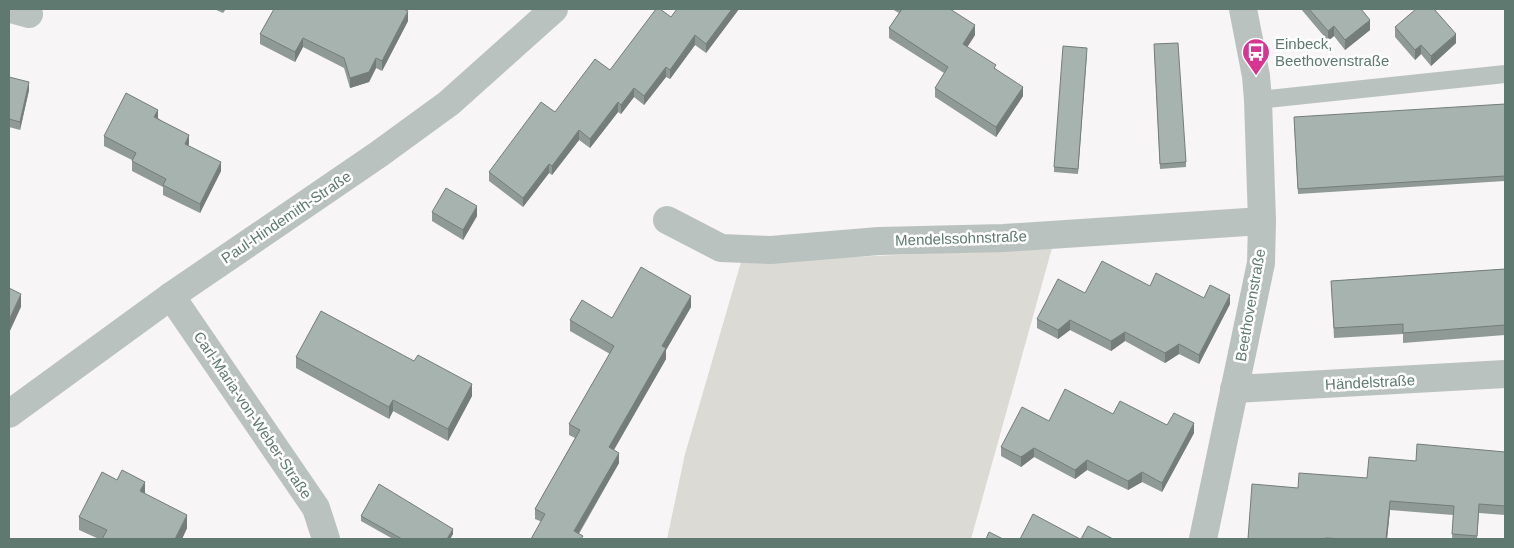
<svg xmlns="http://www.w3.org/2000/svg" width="1514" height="548" viewBox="0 0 1514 548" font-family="Helvetica,sans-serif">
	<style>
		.green { fill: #dcdad4 }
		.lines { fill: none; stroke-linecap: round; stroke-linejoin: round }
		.lane { stroke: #bac2bf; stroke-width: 18 }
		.street { stroke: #bac2bf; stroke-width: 28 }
		.wall { fill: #8f9a96 }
		.shaded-wall { fill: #747d7a }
		.building { fill: #a6b3ae; stroke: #747d7a }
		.labels { text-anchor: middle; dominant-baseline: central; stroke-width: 5; stroke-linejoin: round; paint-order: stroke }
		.poi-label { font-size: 15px; fill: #5f7870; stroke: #fff; text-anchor: start }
		.street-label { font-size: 15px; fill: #5f7870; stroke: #fff }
	</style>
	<rect width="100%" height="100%" fill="#f7f5f5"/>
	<!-- green -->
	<path class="green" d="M1052 248 971 539H667L685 454 741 262Z"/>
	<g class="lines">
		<!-- lane -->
		<path class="lane" d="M1258 100 1505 74"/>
		<!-- street -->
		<g class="street">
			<path d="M11 9 29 14"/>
			<path d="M667 220 721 248 771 250 879 241 1004 238 1262 221"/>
			<path d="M171 296 316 508 326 539"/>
			<path d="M1234 389 1505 374"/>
			<path d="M9 414 171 296 379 154 449 103 554 9"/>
			<path d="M1203 539 1261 263 1262 221 1258 100 1256 76 1243 9"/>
		</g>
	</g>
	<!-- wall -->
	<g class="wall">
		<path d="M214 9H226L223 13Z"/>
		<path d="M677 9H739L706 53 695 45 670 79 666 77 644 105 634 97 621 114 618 112 590 148 579 140 552 175 549 173 523 207 489 181V172L555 112 610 70 671 17Z"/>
		<path d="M892 9H950L975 35 967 47 996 69 1023 96 996 137 935 97V88L944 73 889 38V28L899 13Z"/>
		<path d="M1301 9H1361L1370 30 1345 50 1334 36 1328 41Z"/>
		<path d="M408 21 382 71 376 68 369 82 350 88 344 68 303 47 295 62 260 44V34Z"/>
		<path d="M1395 27 1456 43 1431 66 1421 54 1415 60 1395 37Z"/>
		<path d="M1154 49 1186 162V167L1160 169Z"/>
		<path d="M1087 53 1078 174 1054 172V167Z"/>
		<path d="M9 77 29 90 20 130 9 127Z"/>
		<path d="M1505 104V181L1298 194 1294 122Z"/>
		<path d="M158 118 189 144 188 145 221 171 200 213 163 195V187L132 171V160L104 146V136Z"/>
		<path d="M432 212 477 216 463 240 432 221Z"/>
		<path d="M1505 269V335L1403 343V334L1334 338 1331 281Z"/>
		<path d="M1150 286 1230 304 1199 364 1179 354 1165 363 1125 341 1111 351 1070 330 1058 339 1037 328V319L1085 293Z"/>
		<path d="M691 307 666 350V359L614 450 619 463 579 534 583 539 535 519V509L575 438 569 435V424L610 354 570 331V320L612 318Z"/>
		<path d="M296 357 414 361 472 396 448 441 393 411 389 419 296 368Z"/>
		<path d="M1113 414 1167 425 1194 433 1162 492 1142 482 1128 490 1087 470 1075 479 1034 457 1021 467 1001 456V447L1049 421Z"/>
		<path d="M1505 452V515L1479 513 1477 539H1452L1453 515 1390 510 1387 539H1248L1298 488 1367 478 1416 461Z"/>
		<path d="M145 494 187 528 182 539H99L79 530V517Z"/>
		<path d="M361 516 453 534 450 539H393L361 521Z"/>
	</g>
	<!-- shaded-wall -->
	<g class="shaded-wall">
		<path d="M732 9H739L706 53V44Z"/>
		<path d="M408 11V21L382 71V61Z"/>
		<path d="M1370 20V30L1345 50V40Z"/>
		<path d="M975 25V35L963 54V44Z"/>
		<path d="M1334 26V36L1328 41V31Z"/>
		<path d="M1456 34V43L1431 66V56Z"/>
		<path d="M695 35V45L670 79V70Z"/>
		<path d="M303 38V47L295 62V52Z"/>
		<path d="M1421 45V54L1415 60V50Z"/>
		<path d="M376 58V68L369 82 350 88V78Z"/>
		<path d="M666 67V77L644 105V96Z"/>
		<path d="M29 82V90L20 130V122Z"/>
		<path d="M1023 87V96L996 137V127Z"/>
		<path d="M634 88V97L621 114V105Z"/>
		<path d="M618 102V112L590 148V139Z"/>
		<path d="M158 110V119L154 117Z"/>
		<path d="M579 130V140L552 175V166Z"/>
		<path d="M189 135V144L185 153V144Z"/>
		<path d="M221 162V171L200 213V204Z"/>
		<path d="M549 164V173L523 207V198Z"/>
		<path d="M477 206V216L463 240V230Z"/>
		<path d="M21 294V307L9 333V320Z"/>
		<path d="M1230 295V304L1199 364V355Z"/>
		<path d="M691 296V307L666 350V359L609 458V447L662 346Z"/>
		<path d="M1070 320V330L1058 339V330Z"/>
		<path d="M1125 332V341L1111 351V341Z"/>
		<path d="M1179 344V354L1165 363V353Z"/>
		<path d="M472 384V396L448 441V429Z"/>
		<path d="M393 400V411L389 419V407Z"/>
		<path d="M1194 423V433L1162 492V483Z"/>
		<path d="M1034 448V457L1021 467V457Z"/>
		<path d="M619 453V463L575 539 574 531Z"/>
		<path d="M1087 460V470L1075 479V470Z"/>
		<path d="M1142 472V482L1128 490V481Z"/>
		<path d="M145 482V495L140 491Z"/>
		<path d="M1390 501V510L1387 539H1386Z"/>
		<path d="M187 515V528L182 539H175Z"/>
		<path d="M453 529V534L450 539H447Z"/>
	</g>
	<!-- building -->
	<g class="building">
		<path d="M274 9H403L408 11 382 61 376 58 369 72 350 78 344 58 303 38 295 52 260 34Z"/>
		<path d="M656 9H660L671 17 677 9H732L706 44 695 35 670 70 666 67 644 96 634 88 621 105 618 102 590 139 579 130 552 166 549 164 523 198 489 172 541 102 555 112 595 59 610 70Z"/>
		<path d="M902 9H950L975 25 963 44 996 65 994 68 1023 87 996 127 935 88 948 67 889 28Z"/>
		<path d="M1309 9H1361L1370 20 1345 40 1334 26 1328 31Z"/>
		<path d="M1416 9H1434L1456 34 1431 56 1421 45 1415 50 1395 27Z"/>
		<path d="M1178 43 1186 162 1160 164 1154 44Z"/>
		<path d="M1063 46 1087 48 1078 169 1054 167Z"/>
		<path d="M9 77 29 82 20 122 9 119Z"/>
		<path d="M126 93 158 110 154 117 189 135 185 144 221 162 200 204 163 185 166 179 132 161 136 153 104 136Z"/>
		<path d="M1505 104V176L1298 189 1294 117Z"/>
		<path d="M446 188 477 206 463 230 432 212Z"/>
		<path d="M1102 261 1150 286 1156 273 1204 298 1210 285 1230 295 1199 355 1179 344 1165 353 1125 332 1111 341 1070 320 1058 330 1037 319 1058 279 1085 293Z"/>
		<path d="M641 267 691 296 662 346 666 348 609 447 619 453 574 531 583 536 581 539H531L545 514 535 509 580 430 569 424 614 346 570 320 582 300 612 318Z"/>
		<path d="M1505 269V325L1403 333V324L1334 328 1331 281Z"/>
		<path d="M9 288 21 294 9 320Z"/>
		<path d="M321 311 414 361 418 355 472 384 448 429 393 400 389 407 296 357Z"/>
		<path d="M1065 389 1113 414 1120 401 1167 425 1174 413 1194 423 1162 483 1142 472 1128 481 1087 460 1075 470 1034 448 1021 457 1001 447 1022 407 1049 421Z"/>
		<path d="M1417 444 1505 452V506L1479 504 1477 536 1452 534 1454 506 1390 501 1386 539H1348L1325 538V539H1248L1252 484 1298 488 1299 473 1367 478 1369 457 1416 461Z"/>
		<path d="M122 470 145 482 140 491 187 515 175 539H102L107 530 79 517 102 472 117 480Z"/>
		<path d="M379 484 453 529 447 539H402L361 516Z"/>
		<path d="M1033 514 1080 539H1020Z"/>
		<path d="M1088 526 1113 539H1081Z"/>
		<path d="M989 532 1003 539H986Z"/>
	</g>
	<!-- icons -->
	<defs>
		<g id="bus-pin" transform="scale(1.4375)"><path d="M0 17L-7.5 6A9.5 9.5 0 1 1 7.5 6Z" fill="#d73592" stroke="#fff"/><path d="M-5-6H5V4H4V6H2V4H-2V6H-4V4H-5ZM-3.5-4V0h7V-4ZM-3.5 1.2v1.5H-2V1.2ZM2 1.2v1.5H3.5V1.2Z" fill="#fff"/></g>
	</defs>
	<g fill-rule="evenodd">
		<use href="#bus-pin" x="1256" y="52"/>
	</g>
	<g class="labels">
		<!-- poi labels -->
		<g class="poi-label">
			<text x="1275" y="43">Einbeck,<tspan x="1275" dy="17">Beethovenstraße</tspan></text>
		</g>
		<!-- street labels -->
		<g class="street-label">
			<text transform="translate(286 217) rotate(-34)">Paul-Hindemith-Straße</text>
			<text transform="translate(961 238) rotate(-2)">Mendelssohnstraße</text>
			<text transform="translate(1250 305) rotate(-80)">Beethovenstraße</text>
			<text transform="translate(1370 382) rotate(-3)">Händelstraße</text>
			<text transform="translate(253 415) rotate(56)">Carl-Maria-von-Weber-Straße</text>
		</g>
	</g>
	<!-- border -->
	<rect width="1514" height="548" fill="none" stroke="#5f7870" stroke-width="20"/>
</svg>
